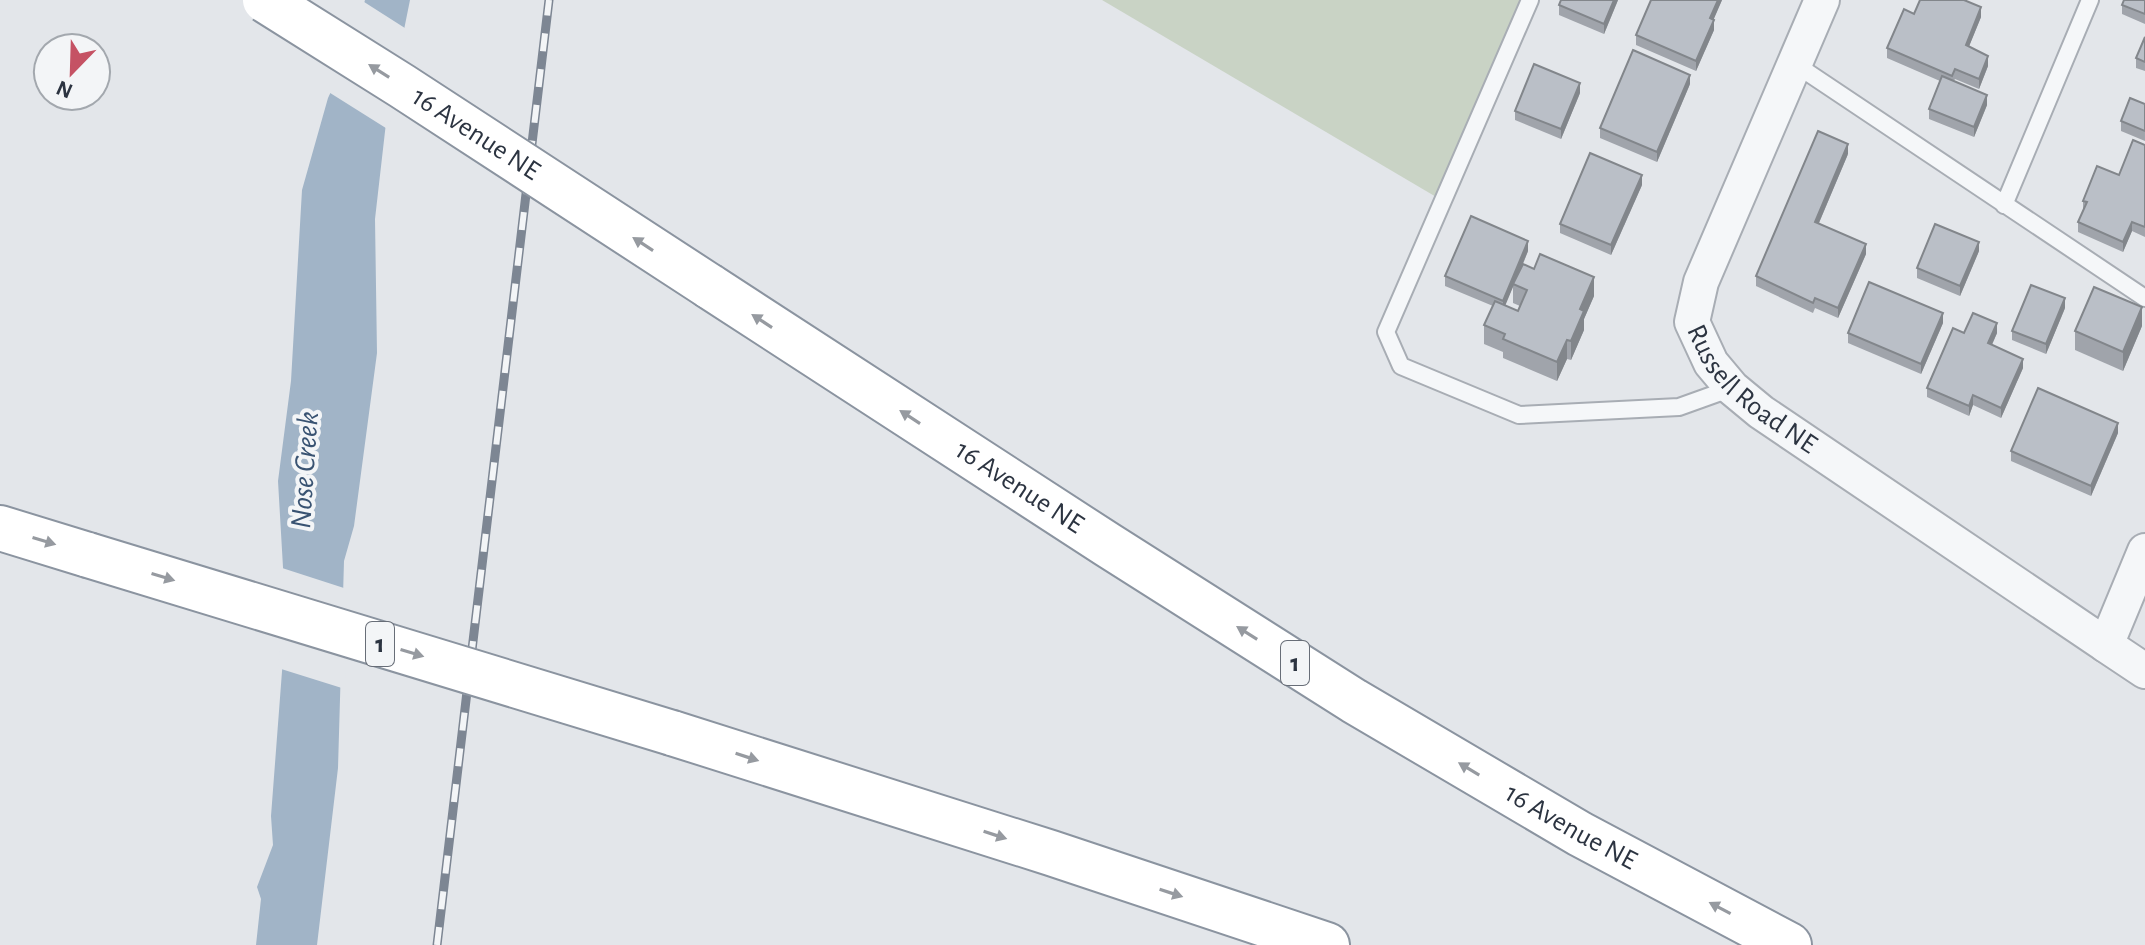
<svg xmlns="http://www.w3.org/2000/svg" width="2145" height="945" viewBox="0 0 2145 945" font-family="'Alegreya Sans',sans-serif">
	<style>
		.green { fill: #c9d3c5 }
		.water { fill: #a1b4c7 }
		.pier { fill: #e3e6ea }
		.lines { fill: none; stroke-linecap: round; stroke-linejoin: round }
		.lane-casing { stroke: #a8adb4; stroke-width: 20 }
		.street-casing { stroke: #a8adb4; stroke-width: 38 }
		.highway-casing { stroke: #8b94a0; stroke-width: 48 }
		.lane { stroke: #f5f7f9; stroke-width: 16 }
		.street { stroke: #f5f7f9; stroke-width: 34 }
		.highway { stroke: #fff; stroke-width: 44 }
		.rail-casing { stroke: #7d8693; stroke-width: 9 }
		.rail { stroke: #f3f5f7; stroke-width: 6; stroke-dasharray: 18; stroke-linecap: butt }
		.highway-bridge-casing { stroke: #8b94a0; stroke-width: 48; stroke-linecap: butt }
		.highway-bridge { stroke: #fff; stroke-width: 44 }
		.wall { fill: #a0a4ab; fill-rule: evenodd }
		.shaded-wall { fill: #82868b }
		.building { fill: #babfc7; stroke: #82868b; stroke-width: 2 }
		.oneway { fill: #969aa0 }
		.labels { text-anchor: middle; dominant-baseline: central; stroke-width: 8; stroke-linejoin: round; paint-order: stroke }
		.shield { fill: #f3f5f7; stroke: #686e78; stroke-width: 2 }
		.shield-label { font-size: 26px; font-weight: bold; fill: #2c3441 }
		.street-label { font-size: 28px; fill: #2c3441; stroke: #f3f5f7 }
		.water-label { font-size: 30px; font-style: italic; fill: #395372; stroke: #f3f5f7 }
	</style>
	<rect width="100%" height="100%" fill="#e3e6ea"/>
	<!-- green -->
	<path class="green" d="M1102 0H1530L1443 201Z"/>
	<!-- water -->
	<path class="water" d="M365 0H410L387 114 375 219 377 353 354 526 344 561 338 768 317 945H256L261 899 257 887 273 845 271 816 286 619 278 481 291 381 302 190 328 98 350 51Z"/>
	<!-- pier -->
	<g class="pier">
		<path d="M361 0 408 30 389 130 327 91 347 49Z"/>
		<path d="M279 567 347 589 345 689 278 668 282 619Z"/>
	</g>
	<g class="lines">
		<!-- lane casing -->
		<g class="lane-casing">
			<g id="lane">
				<path d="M1530 0 1386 332 1401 366 1519 415 1679 407 1732 388"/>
				<path d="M1795 64 2145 298"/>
				<path d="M2004 205 2090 0"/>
			</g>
		</g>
		<!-- street casing -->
		<g class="street-casing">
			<g id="street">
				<path id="s1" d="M1822 0 1701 282 1692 322 1711 363 1732 388 1761 412 2106 645"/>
				<path d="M2145 551 2106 645 2145 671"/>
			</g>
		</g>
		<!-- highway casing -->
		<g class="highway-casing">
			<g id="highway">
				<path id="s2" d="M709 286 1108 545 1354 701 1580 834 1789 945"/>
				<path d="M0 528 88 555"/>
				<path d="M672 733 1051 853 1327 945"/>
			</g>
		</g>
		<!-- lane -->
		<use href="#lane" class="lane"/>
		<!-- street -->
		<use href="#street" class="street"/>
		<!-- highway -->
		<use href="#highway" class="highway"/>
		<!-- rail casing -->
		<g class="rail-casing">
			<path id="rail" d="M437 945 549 0"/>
		</g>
		<!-- rail -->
		<use href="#rail" class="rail"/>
		<!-- highway-bridge casing -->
		<g class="highway-bridge-casing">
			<g id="highway-bridge">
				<path id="s3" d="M265 0 402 86 709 286"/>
				<path d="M88 555 672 733"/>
			</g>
		</g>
		<!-- highway-bridge -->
		<use href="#highway-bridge" class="highway-bridge"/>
	</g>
	<!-- wall -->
	<g class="wall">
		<path d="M1561 0H1618L1604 34 1559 15V5Z"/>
		<path d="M1651 0H1722L1713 20 1714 30 1696 71 1636 45V35Z"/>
		<path d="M2145 0V24L2122 14V5Z"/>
		<path d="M1914 14 1981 17 1969 46 1988 66 1979 89 1955 79 1954 81 1987 105 1974 137 1929 119V109L1940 81 1887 58V48Z"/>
		<path d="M2145 37V71L2136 68V58Z"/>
		<path d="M1690 84 1657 162 1600 138V128Z"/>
		<path d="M1580 93 1561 139 1515 120V111Z"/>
		<path d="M2145 104V141L2121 131V121Z"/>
		<path d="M2145 145V237L2132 231 2123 252 2078 232V222L2083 210V201L2119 175Z"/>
		<path d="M1848 154 1819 223 1866 254 1838 318 1815 308 1813 313 1756 286V276Z"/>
		<path d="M1642 185 1611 255 1560 233V224Z"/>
		<path d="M1528 251 1523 264 1594 296 1584 319V330L1571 360 1567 359 1557 381 1503 358V352L1484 344V325L1493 306 1445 286V276ZM1513 286V303L1520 306 1518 311 1505 305Z"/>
		<path d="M1979 251 1960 296 1917 278V268Z"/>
		<path d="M2065 308 2046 354 2012 340V331Z"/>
		<path d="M1943 323 1921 374 1848 343V333Z"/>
		<path d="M2142 326 2123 371 2075 350V331Z"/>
		<path d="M1964 333H1997L1992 345 2023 368 2001 418 1973 405 1969 416 1927 397V388Z"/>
		<path d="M2118 433 2091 496 2011 461V451Z"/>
	</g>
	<!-- shaded-wall -->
	<g class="shaded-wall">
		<path d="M1614 0H1618L1604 34V24Z"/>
		<path d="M1718 0H1722L1710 28V18Z"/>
		<path d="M1981 7V17L1966 54V45Z"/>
		<path d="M1714 20V30L1696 71V61Z"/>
		<path d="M1988 56V66L1979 89V79Z"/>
		<path d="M1690 75V84L1657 162V152Z"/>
		<path d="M1580 83V93L1561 139V129Z"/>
		<path d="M1987 95V105L1974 137V127Z"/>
		<path d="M1848 144V154L1815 232V222Z"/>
		<path d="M1642 175V185L1611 255V245Z"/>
		<path d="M2132 222V231L2123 252V242Z"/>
		<path d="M1528 241V251L1503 311V301Z"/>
		<path d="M1979 242V251L1960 296V286Z"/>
		<path d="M1866 244V254L1838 318V308Z"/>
		<path d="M1594 277V296L1584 319V330L1571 360V341L1580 309Z"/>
		<path d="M2065 298V308L2046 354V344Z"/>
		<path d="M2142 307V326L2123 371V352Z"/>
		<path d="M1943 313V323L1921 374V364Z"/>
		<path d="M1997 323V333L1988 353V343Z"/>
		<path d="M1567 340V359L1557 381V362Z"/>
		<path d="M2023 359V368L2001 418V408Z"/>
		<path d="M1973 395V405L1969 416V406Z"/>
		<path d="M2118 423V433L2091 496V486Z"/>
	</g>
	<!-- building -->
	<g class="building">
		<path d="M1561 0H1614L1604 24 1559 5Z"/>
		<path d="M1651 0H1718L1710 18 1714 20 1696 61 1636 35Z"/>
		<path d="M1920 0H1964L1981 7 1966 45 1988 56 1979 79 1955 69 1952 76 1887 48 1904 9 1914 14Z"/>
		<path d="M2124 0H2145V14L2122 5Z"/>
		<path d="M2145 37V62L2136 58Z"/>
		<path d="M1633 50 1690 75 1657 152 1600 128Z"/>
		<path d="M1534 64 1580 83 1561 129 1515 111Z"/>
		<path d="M1942 76 1987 95 1974 127 1929 109Z"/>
		<path d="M2130 98 2145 104V131L2121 121Z"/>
		<path d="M1818 131 1848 144 1815 222 1866 244 1838 308 1815 298 1813 303 1756 276Z"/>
		<path d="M2133 140 2145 145V227L2132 222 2123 242 2078 222 2087 202 2083 201 2097 166 2119 175Z"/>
		<path d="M1590 153 1642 175 1611 245 1560 224Z"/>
		<path d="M1471 216 1528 241 1503 301 1445 276Z"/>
		<path d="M1935 224 1979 242 1960 286 1917 268Z"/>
		<path d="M1540 254 1594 277 1580 309 1584 311 1571 341 1567 340 1557 362 1503 339 1505 334 1484 325 1495 301 1518 311 1527 290 1513 284 1523 264 1534 269Z"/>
		<path d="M1869 282 1943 313 1921 364 1848 333Z"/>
		<path d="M2031 285 2065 298 2046 344 2012 331Z"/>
		<path d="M2094 287 2142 307 2123 352 2075 331Z"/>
		<path d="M1973 313 1997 323 1988 343 2023 359 2001 408 1973 395 1969 406 1927 388 1953 328 1964 333Z"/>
		<path d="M2038 388 2118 423 2091 486 2011 451Z"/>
	</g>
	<!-- one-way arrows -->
	<defs><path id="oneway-solid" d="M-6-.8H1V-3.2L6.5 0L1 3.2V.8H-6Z" transform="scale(2)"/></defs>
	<g class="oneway">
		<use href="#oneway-solid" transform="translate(379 71) rotate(-148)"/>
		<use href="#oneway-solid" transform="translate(643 244) rotate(-147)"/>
		<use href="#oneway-solid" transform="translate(762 321) rotate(-147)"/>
		<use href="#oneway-solid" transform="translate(910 417) rotate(-147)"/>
		<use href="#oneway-solid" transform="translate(44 541) rotate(17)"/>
		<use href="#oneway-solid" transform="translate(163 577) rotate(17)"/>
		<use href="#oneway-solid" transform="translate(1247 633) rotate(-148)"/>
		<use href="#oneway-solid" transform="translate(412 653) rotate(17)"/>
		<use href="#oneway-solid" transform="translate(747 757) rotate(18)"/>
		<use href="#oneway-solid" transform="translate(1469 769) rotate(-149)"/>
		<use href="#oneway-solid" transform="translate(995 835) rotate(18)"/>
		<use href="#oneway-solid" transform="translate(1171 893) rotate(18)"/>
		<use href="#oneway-solid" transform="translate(1720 908) rotate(-152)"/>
	</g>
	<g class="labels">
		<!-- shield labels -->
		<g class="shield">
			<rect x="366" y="622" width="28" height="44" rx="6"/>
			<rect x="1281" y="641" width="28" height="44" rx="6"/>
		</g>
		<g class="shield-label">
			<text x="380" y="644">1</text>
			<text x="1295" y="663">1</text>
		</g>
		<!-- street labels -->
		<g class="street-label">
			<text stroke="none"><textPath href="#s3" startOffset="250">16 Avenue NE</textPath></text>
			<text stroke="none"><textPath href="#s1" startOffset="440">Russell Road NE</textPath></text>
			<text stroke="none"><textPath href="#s2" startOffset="370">16 Avenue NE</textPath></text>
			<text stroke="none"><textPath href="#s2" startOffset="1018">16 Avenue NE</textPath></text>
		</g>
		<!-- water labels -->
		<g class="water-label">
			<text transform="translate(305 470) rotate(-86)">Nose Creek</text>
		</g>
	</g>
	<!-- north arrow -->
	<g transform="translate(72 72) rotate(203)"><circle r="38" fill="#f3f5f7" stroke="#a3a8ae" stroke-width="2"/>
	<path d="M0-6L14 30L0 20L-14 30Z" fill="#c55264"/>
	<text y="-12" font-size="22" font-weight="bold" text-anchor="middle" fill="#2c3441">N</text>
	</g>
</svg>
